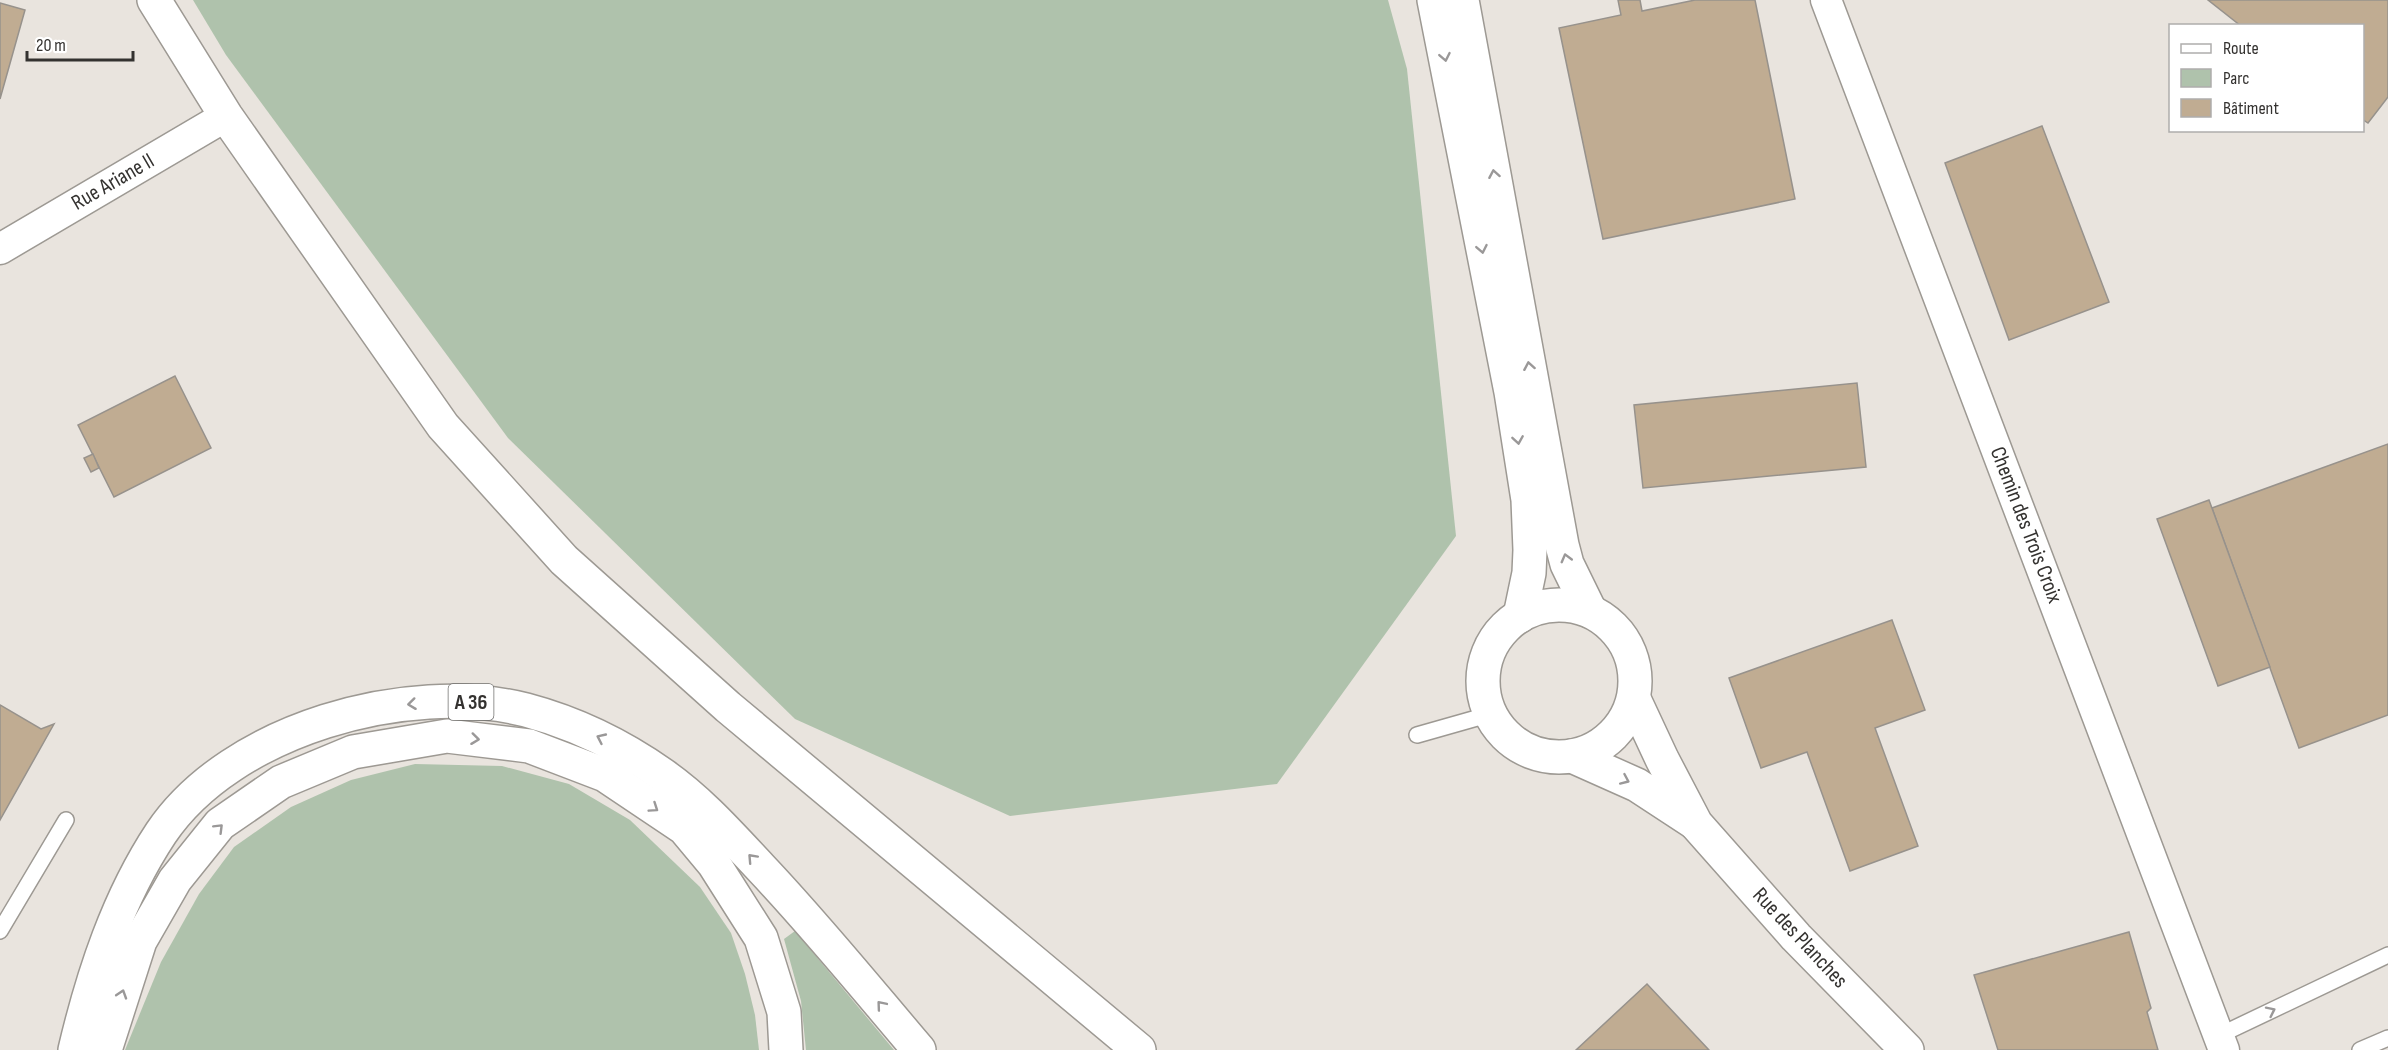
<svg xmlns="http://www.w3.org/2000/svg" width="2388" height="1050" viewBox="0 0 2388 1050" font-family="'Sofia Sans Condensed',sans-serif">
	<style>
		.green { fill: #afc2ac }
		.building { fill: #c0ac92; stroke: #97928c; stroke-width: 1.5 }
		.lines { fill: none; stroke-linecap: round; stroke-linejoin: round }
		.lane-casing { stroke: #9d9993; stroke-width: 18 }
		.street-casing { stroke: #9d9993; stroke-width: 33 }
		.secondary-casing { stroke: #9d9993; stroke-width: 36 }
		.highway-casing { stroke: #9d9993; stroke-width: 36 }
		.lane { stroke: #fff; stroke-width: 15 }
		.street { stroke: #fff; stroke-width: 30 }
		.secondary { stroke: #fff; stroke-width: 33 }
		.highway { stroke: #fff; stroke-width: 33 }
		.oneway { stroke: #9a9898 }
		.labels { text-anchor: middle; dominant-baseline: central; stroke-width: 4.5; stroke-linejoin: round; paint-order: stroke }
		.shield { fill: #fff; stroke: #71706e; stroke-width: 1.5 }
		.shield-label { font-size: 21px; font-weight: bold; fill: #343230 }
		.street-label { font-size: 22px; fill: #343230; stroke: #fff }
	</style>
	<rect width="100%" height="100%" fill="#e9e4de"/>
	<!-- green -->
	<g class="green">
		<path d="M193 0H1388L1407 69 1456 536 1277 784 1010 816 795 719 508 438 226 55Z"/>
		<path d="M415 764 502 766 569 784 630 820 700 887 731 933 745 974 755 1015 759 1050H125L161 962 199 894 234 847 291 807 351 780Z"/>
		<path d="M795 931 894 1050H806L801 1001 784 939Z"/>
	</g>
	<!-- building -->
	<g class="building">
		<path d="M1618 0H1640L1642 11 1695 0H1755L1795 199 1603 239 1559 28 1621 15Z"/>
		<path d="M2208 0H2388V97L2368 123 2362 119V26H2241Z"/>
		<path d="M0 3 25 10 0 99Z"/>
		<path d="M2042 126 2109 302 2009 340 1945 163Z"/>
		<path d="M175 376 211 448 114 497 78 425Z"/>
		<path d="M1857 383 1866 467 1643 488 1634 405Z"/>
		<path d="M2388 444V715L2299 748 2212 508Z"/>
		<path d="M93 454 99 468 91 472 84 458Z"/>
		<path d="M2209 500 2270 667 2218 686 2157 519Z"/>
		<path d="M1892 620 1925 710 1875 728 1918 846 1850 871 1807 752 1761 768 1729 678Z"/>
		<path d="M0 705 41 729 54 724 0 820Z"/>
		<path d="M2129 932 2151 1008 2147 1012 2158 1050H1998L1974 975Z"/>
		<path d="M1647 984 1709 1050H1576Z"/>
	</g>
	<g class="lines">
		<!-- lane casing -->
		<g class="lane-casing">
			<g id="lane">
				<path d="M1417 735 1491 714"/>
				<path d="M0 931 66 820"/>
				<path d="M2218 1036 2388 955"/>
				<path d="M2360 1050 2388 1038"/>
			</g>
		</g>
		<!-- street casing -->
		<g class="street-casing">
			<g id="street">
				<path d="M1826 0 2224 1050"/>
				<path d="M0 249 226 116"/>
			</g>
		</g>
		<!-- secondary casing -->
		<g class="secondary-casing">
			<g id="secondary">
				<path d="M154 0 226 116 443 426 564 560 728 707 1139 1050"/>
				<circle cx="1559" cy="681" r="76"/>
				<path d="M1634 699 1662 759 1696 824 1796 937 1907 1050"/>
				<path d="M1572 756 1637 785 1695 823"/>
			</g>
		</g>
		<!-- highway casing -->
		<g class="highway-casing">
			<g id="highway">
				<path d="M1434 0 1511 392 1528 500 1530 550 1529 573 1520 616"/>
				<path d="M1462 0 1562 545 1567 564 1590 611"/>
				<path d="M75 1050C93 974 118 898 161 833 231 729 408 680 526 710 575 723 622 746 663 775 700 801 730 835 761 868 816 926 867 989 919 1050"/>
				<path d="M105 1050 140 941 175 880 220 824 281 782 353 752 447 736 529 746 605 775 684 828 714 864 761 938 784 1012 786 1050"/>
			</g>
		</g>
		<!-- lane -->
		<use href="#lane" class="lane"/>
		<!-- street -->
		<use href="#street" class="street"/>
		<!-- secondary -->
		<use href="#secondary" class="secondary"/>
		<!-- highway -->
		<use href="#highway" class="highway"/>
	</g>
	<!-- one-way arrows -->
	<defs><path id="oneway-chevron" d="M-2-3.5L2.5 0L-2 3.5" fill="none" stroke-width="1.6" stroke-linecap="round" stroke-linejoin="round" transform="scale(1.5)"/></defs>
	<g class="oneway">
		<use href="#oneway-chevron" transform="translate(1445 57) rotate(79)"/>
		<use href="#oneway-chevron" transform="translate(1494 174) rotate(-100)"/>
		<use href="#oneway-chevron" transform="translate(1482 249) rotate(79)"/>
		<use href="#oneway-chevron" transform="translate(1529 366) rotate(-100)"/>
		<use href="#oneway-chevron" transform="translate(1518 440) rotate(81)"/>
		<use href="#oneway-chevron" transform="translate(1566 558) rotate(-105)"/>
		<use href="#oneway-chevron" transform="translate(412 704) rotate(173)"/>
		<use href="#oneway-chevron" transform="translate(601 738) rotate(-155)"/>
		<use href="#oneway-chevron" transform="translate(475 739) rotate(7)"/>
		<use href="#oneway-chevron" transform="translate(1625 780) rotate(24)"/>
		<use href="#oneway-chevron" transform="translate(654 808) rotate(34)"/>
		<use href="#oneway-chevron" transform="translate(219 828) rotate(-45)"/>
		<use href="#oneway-chevron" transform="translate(752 858) rotate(-133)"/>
		<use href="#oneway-chevron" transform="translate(122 994) rotate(-72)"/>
		<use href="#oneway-chevron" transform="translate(881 1005) rotate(-130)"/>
		<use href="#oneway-chevron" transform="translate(2271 1011) rotate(-26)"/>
	</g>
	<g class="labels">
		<!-- shield labels -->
		<rect class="shield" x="448.5" y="684" width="45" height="36" rx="4.5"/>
		<g class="shield-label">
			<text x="471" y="702">A 36</text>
		</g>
		<!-- street labels -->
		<g class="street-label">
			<text transform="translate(113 182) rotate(-30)">Rue Ariane II</text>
			<text transform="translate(2026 525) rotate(69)">Chemin des Trois Croix</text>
			<text transform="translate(1800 938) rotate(47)">Rue des Planches</text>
		</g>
	</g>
	<!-- legend -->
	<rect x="2169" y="24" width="195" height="108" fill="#ffffff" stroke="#aeadac" stroke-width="1.5"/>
	<rect x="2181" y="44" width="30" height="9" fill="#ffffff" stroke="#aeadac" stroke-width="1.5"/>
	<text x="2223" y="54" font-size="18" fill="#343230">Route</text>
	<rect x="2181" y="69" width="30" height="18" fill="#afc2ac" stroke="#aeadac" stroke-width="1.5"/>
	<text x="2223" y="84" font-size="18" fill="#343230">Parc</text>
	<rect x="2181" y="99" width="30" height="18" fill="#c0ac92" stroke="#aeadac" stroke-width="1.5"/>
	<text x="2223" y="114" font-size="18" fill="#343230">Bâtiment</text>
	<!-- scale -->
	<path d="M27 51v9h106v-9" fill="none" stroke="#343230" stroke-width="3"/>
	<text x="36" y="51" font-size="18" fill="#343230" stroke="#ffffff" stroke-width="4.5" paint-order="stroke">20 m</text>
</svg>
